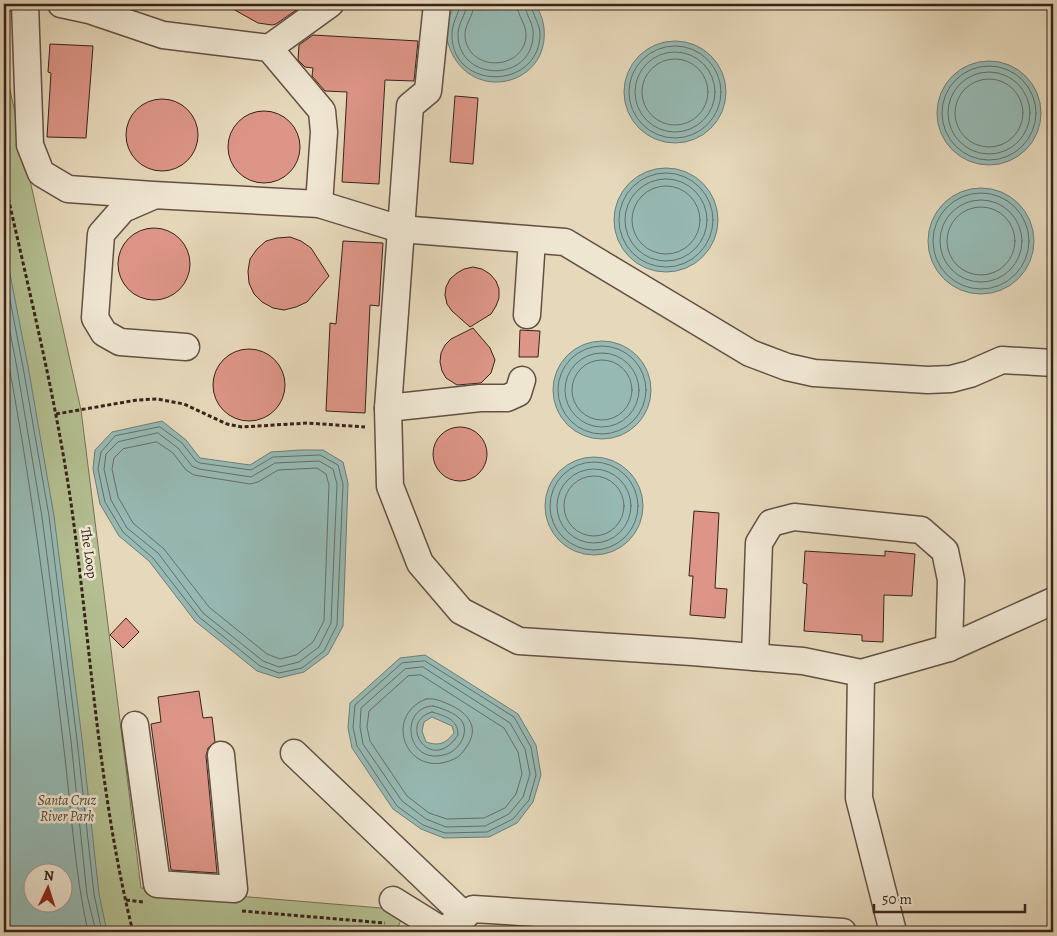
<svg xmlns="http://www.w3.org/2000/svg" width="1057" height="936" viewBox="0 0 1057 936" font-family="Alegreya,serif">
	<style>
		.green { fill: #b3bf91; stroke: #767156; fill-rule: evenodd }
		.water { fill: #96b9b3; stroke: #707d76; fill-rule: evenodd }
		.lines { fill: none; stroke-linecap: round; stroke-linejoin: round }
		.shore { stroke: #676e67; stroke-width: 1 }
		.building { fill: #dd9587; stroke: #38231b }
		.minor-casing { stroke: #645043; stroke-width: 29 }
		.path { stroke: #38231b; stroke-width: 3; stroke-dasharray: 4 2.5; stroke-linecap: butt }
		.minor { stroke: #efe6d2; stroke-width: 26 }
		.labels { text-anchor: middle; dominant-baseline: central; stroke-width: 5; stroke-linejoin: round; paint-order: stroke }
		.street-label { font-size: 14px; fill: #38231b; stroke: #efe6d2 }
		.park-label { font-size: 14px; font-style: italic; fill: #574a38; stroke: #efe6d2 }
	</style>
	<rect width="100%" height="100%" fill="#e6d8ba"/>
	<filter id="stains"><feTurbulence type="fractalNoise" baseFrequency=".004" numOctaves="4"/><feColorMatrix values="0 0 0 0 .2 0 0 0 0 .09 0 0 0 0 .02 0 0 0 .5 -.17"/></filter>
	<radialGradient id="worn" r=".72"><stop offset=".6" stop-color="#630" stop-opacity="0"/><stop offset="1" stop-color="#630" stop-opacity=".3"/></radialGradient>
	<!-- green -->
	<path class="green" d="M4 63 81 410 141 888 405 910 396 932H4ZM32 874H62V904H32Z"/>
	<!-- water -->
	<g class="water">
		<path d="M457 4H534C540 10 543 20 544 28 550 88 466 105 448 43 444 31 448 13 457 4Z"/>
		<circle cx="675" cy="92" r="51"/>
		<circle cx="989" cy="113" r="52"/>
		<circle cx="666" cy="220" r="52"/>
		<circle cx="981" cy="241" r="53"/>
		<path d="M4 243 28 366 54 516 82 739 99 894 107 932H4ZM32 874H62V904H32Z"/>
		<circle cx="602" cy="390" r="49"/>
		<path d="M162 421 186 440 200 458 250 465 271 452 300 450H323L343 462 348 483 343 626 328 654 304 672 279 678 257 671 195 621 149 561 119 536 100 504 93 469 95 450 112 432Z"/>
		<circle cx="594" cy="506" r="49"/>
		<path d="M425 655 518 714 536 745 541 775 533 802 517 823 489 837 444 838 421 829 393 809 352 748 348 728 350 703 400 658ZM432 717 452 726 454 733C445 744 439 746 426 742L422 731 424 722Z"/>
	</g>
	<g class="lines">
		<!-- shore -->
		<g class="shore">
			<path d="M460 4C459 15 451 23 452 37 454 90 536 90 540 37 541 24 532 15 531 4"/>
			<path d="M467 4C466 15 457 24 458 37 461 82 530 82 533 37 535 24 525 15 525 4"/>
			<path d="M474 4C474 16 464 24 465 37 469 72 522 71 526 37 527 24 517 16 517 4"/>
			<circle cx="675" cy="92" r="46"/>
			<circle cx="675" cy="92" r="40"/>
			<circle cx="675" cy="92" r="33"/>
			<circle cx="989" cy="113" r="47"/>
			<circle cx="989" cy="113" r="41"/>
			<circle cx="989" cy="113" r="34"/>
			<circle cx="666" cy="220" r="47"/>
			<circle cx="666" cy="220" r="41"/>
			<circle cx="666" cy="220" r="34"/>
			<circle cx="981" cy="241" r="48"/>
			<circle cx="981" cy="241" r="41"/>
			<circle cx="981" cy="241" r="34"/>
			<path d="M4 269 23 367 49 516 77 740 94 894 102 932"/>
			<path d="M4 301 17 368 42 517 71 741 87 895 96 932"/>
			<path d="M4 340C30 472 47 607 63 741 71 805 74 869 88 932"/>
			<circle cx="602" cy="390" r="44"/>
			<circle cx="602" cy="390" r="37"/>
			<circle cx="602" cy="390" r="30"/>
			<path d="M160 427 182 443 196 461 200 463 251 470 273 457 320 455 338 465 343 484 337 625 324 651 302 668 279 673 260 666 199 617 153 558 123 532 105 502 98 469 101 452 115 436Z"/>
			<path d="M158 433 178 448 192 466 199 469 251 477 275 463 319 461 333 469 337 484 331 623 319 647 299 662 279 667 263 661 203 613 158 553 127 528 111 500 104 469 106 454 118 442Z"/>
			<path d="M157 442 173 453 186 470 194 475 250 484 258 482 278 470 317 468 326 474 329 485 324 621 313 642 296 655 280 659 267 654 209 607 164 549 133 523 118 497 112 469 114 458 123 449Z"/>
			<circle cx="594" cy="506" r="44"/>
			<circle cx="594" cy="506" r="37"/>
			<circle cx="594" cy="506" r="30"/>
			<path d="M425 661 514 717 531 747 536 775 529 800 513 819 487 832 445 833 423 825 397 806 357 746 353 727 355 705 402 663Z"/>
			<path d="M423 667 510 723 525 749 530 774 523 797 509 814 485 826 446 827 426 819 402 801 363 744 360 727 361 708 405 669Z"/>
			<path d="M421 675 504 728 518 752 522 774 516 794 505 808 484 818 447 819 429 813 407 796 370 741 367 727 369 711 408 676Z"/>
			<path d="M426 699C435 698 441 701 448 704 469 713 481 728 465 749 462 753 459 757 454 759 408 781 381 717 426 699Z"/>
			<path d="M433 706C441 708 452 712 458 717 472 728 461 749 447 754 406 768 398 707 433 706Z"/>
			<path d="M432 712C445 716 458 719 458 735 431 776 396 722 432 712Z"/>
		</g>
	</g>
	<!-- building -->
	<g class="building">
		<path d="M224 4H305L276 24 272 25 258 23Z"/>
		<path d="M313 35 418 41 414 81 385 80 379 184 342 182 347 92 325 91 312 76 313 68 305 67 298 60 299 45Z"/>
		<path d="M50 44 93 46 86 138 47 137 51 73 48 72Z"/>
		<path d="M455 96 478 98 473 164 450 162Z"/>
		<circle cx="162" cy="135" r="36"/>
		<circle cx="264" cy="147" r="36"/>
		<circle cx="154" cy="264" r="36"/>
		<path d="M290 237 301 241 311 248 329 276 307 302 296 307 284 310 273 308 262 302 254 294 249 283 248 271 250 259 257 249 266 241 277 238Z"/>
		<path d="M343 241 383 243 379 306 370 305 365 413 326 411 330 323 336 324Z"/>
		<path d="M473 267 482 269 490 274 496 281 499 289V298L496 306 491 314 470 327 452 311 447 304 445 295 446 287 450 279 457 273 464 269Z"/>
		<path d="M473 328 490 348 495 360 491 373 481 383 457 385 446 378 442 371 440 362 441 353 445 345 451 339Z"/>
		<path d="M520 330 540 331 538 357H519Z"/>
		<circle cx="249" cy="385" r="36"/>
		<circle cx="460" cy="454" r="27"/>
		<path d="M694 511 719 513 715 588 727 589 725 618 690 615 693 576H689Z"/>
		<path d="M805 551 885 556V551L915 554 912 596 884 595 883 642 862 641V635L804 631 807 584 803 583Z"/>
		<path d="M126 618 139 632 123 648 110 635Z"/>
		<path d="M199 691 203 718 212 717 215 742 208 748 206 756 217 873 171 870 151 724 161 722 158 697Z"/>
	</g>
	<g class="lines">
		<!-- minor casing -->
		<g class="minor-casing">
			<g id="minor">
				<path d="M25 4 30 145 41 173 68 189 153 195 319 204 400 229 565 242 750 353 787 367 814 373 928 380 951 379 970 374 1002 360 1053 363"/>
				<path d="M61 4 89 10 163 35 269 48 322 111 324 132 319 204"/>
				<path d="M437 4 428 91 410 106 388 408 390 486 420 563 461 611 519 641 692 652 803 661 861 673 949 648 1053 601"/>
				<path d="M269 48 330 4"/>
				<path d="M153 196 123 209 101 234 95 318 104 333 120 342 186 347"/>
				<path d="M527 315 532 240"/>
				<path d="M388 408 480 398H507L518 393 522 380"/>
				<path d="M755 657 759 543 771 523 794 517 921 530 945 551 951 580 949 648"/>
				<path d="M861 673 859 798 893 932"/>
				<path d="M135 725 157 884 234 889 221 755"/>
				<path d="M294 753 465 916"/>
				<path d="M393 900 443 931 473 909 843 932"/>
			</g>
		</g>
		<!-- path -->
		<g class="path">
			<path d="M4 179C28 287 55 394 71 503 91 646 98 792 133 932"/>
			<path d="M56 414 137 400 157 399 184 404 227 424 242 427 307 423 365 427"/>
			<path d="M126 900 143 902"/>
			<path d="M242 911 385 923"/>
		</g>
		<!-- minor -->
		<use href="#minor" class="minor"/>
	</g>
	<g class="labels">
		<!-- street labels -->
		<g class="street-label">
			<text transform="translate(89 553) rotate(82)">The Loop</text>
		</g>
		<!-- park labels -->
		<g class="park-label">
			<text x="67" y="800">Santa Cruz<tspan x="67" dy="16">River Park</tspan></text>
		</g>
	</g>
	<!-- margin -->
	<rect width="1057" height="936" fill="none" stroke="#e6d8ba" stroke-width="20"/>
	<rect x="5" y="5" width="1047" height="926" fill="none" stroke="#38231b" stroke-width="2.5"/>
	<rect x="10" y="10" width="1037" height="916" fill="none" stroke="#38231b"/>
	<!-- north arrow -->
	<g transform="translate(48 888) rotate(4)"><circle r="24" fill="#efe6d2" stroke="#a69889"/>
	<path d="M0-4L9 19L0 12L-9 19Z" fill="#8f2418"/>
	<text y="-8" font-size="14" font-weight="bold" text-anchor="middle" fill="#38231b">N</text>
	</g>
	<!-- scale -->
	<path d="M874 904v8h151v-8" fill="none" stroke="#38231b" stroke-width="2.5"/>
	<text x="882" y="904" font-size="15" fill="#38231b" stroke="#efe6d2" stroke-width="4" paint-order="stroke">50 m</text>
	<rect width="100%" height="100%" filter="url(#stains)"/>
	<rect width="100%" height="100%" fill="url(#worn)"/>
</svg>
